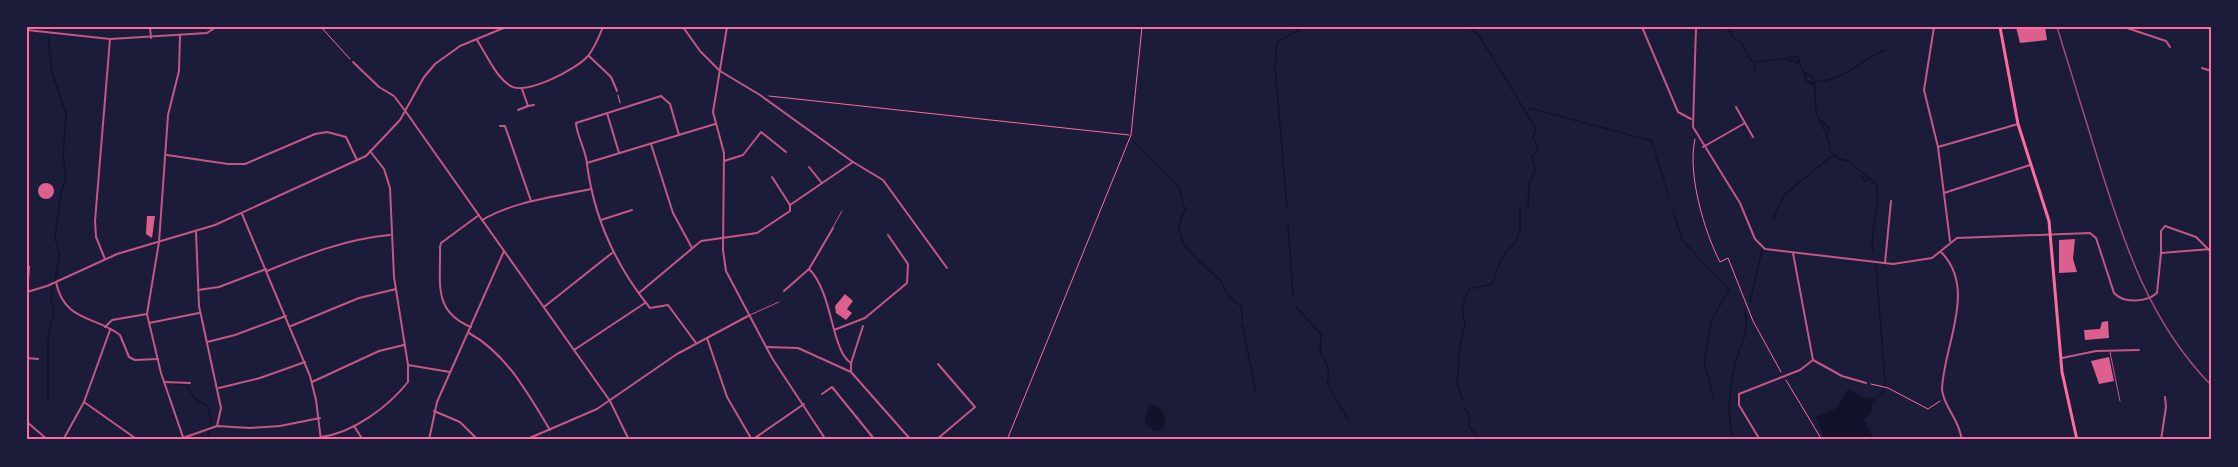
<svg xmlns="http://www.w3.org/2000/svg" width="2238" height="467" viewBox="0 0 2238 467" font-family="Quicksand,sans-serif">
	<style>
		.water { fill: #12122b }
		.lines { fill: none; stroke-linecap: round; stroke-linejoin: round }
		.stream { stroke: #12122b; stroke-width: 1.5 }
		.building { fill: #dd5f8e }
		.path { stroke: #ff6b9d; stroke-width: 1 }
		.service { stroke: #c65784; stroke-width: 1 }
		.minor { stroke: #c65784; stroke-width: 2 }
		.tertiary { stroke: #c65784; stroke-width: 2 }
		.secondary { stroke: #ff6b9d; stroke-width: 3 }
		.rail { stroke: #a44b75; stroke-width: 1.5 }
		.neatline { fill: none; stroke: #ff6b9d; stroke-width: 2 }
	</style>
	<rect width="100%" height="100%" fill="#1b1b3a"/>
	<!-- water -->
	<g class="water">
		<path d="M1848 389 1867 399 1872 396 1876 402 1870 406 1873 410 1864 420 1874 440H1825L1816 417 1837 408Z"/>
		<path d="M1150 404 1158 406 1164 414 1165 425 1161 430 1155 431 1146 425 1145 417Z"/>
	</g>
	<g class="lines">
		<!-- stream -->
		<g class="stream">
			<path d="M1467 27 1479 35 1536 129 1533 137 1538 151 1532 155 1535 171 1529 185 1528 206"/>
			<path d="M1727 27 1733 37 1741 43 1750 59 1755 62 1784 59 1799 63 1804 73 1812 76C1817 86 1814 98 1816 110 1819 126 1829 131 1830 151L1839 159 1848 161 1876 184C1882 208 1869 230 1873 253"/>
			<path d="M1787 58 1798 57 1799 62"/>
			<path d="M1755 63V71"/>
			<path d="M1805 74 1806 80 1814 85"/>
			<path d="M1815 82C1846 80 1857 62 1885 50"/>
			<path d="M1529 108 1652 141 1669 198"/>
			<path d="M1822 121 1829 128 1828 134"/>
			<path d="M1133 141 1179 187 1185 210C1165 242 1203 262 1221 281 1225 285 1224 290 1227 294 1230 298 1237 303 1241 306L1242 319"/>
			<path d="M1861 175 1865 181 1868 180"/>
			<path d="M1287 209 1275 67 1277 42 1304 27"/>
			<path d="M1673 210 1682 240 1729 290 1712 319 1704 363 1714 398"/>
			<path d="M1773 219 1784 195 1833 155"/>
			<path d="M1288 225 1293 296"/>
			<path d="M1750 302 1762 250"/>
			<path d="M1295 306 1321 334 1320 353C1327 361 1331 373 1327 383L1348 420"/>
			<path d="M1242 323 1256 394"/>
			<path d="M171 383 187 385 194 398 208 406 211 422 207 440"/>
			<path d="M48 399V340L54 310 51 299 60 256 55 238 61 193 66 177 63 156 66 114 52 72 48 37"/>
			<path d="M1875 400 1884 392 1885 382 1876 266"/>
			<path d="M1463 401 1457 383 1460 343 1465 326 1462 307 1469 289 1492 284 1502 257 1516 242 1520 230V209"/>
			<path d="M1464 408 1469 414V426L1480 440"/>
			<path d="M1733 440C1727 419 1729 387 1735 365 1740 343 1750 336 1745 312"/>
		</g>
	</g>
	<!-- building -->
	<g class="building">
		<path d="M2016 27H2045L2047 40 2020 43Z"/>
		<circle cx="46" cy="191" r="8"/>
		<path d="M147 216H155L152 238 146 234Z"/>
		<path d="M2075 239 2073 259 2077 272 2059 273V240Z"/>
		<path d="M27 266H30L29 280H27Z"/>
		<path d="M845 294 853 301 847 309 852 313 846 320 836 313 835 306Z"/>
		<path d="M2108 321 2109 338 2085 340 2084 330 2100 329 2102 322Z"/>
		<path d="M2109 357 2114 381 2099 384 2091 361Z"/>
	</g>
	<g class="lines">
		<!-- path -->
		<g class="path">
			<path d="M321 27 350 59"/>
			<path d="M618 95 620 103"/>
			<path d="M769 96 1129 135"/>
			<path d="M1695 139C1687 173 1704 231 1720 262L1728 258 1753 321 1781 372"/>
			<path d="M1786 380 1822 440"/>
			<path d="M1871 384 1888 388 1928 409 1940 401"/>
			<path d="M1007 440 1131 135 1142 27"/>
		</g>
		<!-- service -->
		<g class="service">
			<path d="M833 227 842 211"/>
			<path d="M750 315 779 302"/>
			<path d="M2110 352 2120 401"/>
		</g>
		<!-- minor -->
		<g class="minor">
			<path d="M150 27 151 38"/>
			<path d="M683 27 700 51 720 71 760 95 853 162 883 180 947 268"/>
			<path d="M1934 27 1924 90 1938 147 1950 241"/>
			<path d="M2124 27 2166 41 2170 47"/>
			<path d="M27 30 110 39 207 33 216 27"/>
			<path d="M180 35 179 71 168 115 159 242 147 314 161 373 184 440"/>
			<path d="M477 40C486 54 495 75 509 85 524 97 577 69 588 56 595 47 599 37 603 27"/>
			<path d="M589 56 611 77 617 91"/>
			<path d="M353 62 379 87 394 96 406 112"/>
			<path d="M2202 68 2211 71"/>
			<path d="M522 89 528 106 534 105"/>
			<path d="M1736 107 1745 123"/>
			<path d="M518 110 528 106"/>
			<path d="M607 113 619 153"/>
			<path d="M500 126H505L531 201"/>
			<path d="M679 135 670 104 661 96 576 123C577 137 586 150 587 164 594 218 616 266 650 308L668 305 696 343"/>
			<path d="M651 144 673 213 692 248"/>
			<path d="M1703 147 1745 123 1753 137"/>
			<path d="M1938 147 2018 124"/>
			<path d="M370 151 384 169 390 188 394 277 408 365 450 372"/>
			<path d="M167 155 228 164H245L315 134 327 132 346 137 357 160"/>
			<path d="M724 161 743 155 761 132 786 152"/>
			<path d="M587 163 715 124"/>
			<path d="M809 167 821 182"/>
			<path d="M772 177 790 205"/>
			<path d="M1944 193 2030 165"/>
			<path d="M242 214 310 376 316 400 321 440"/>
			<path d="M482 220C515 201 554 197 591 189"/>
			<path d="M601 220 632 210"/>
			<path d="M196 232 199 306 221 408 217 426"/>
			<path d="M1941 252C1978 289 1943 346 1942 390 1945 410 1958 416 1962 440"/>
			<path d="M1793 253 1813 360"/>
			<path d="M2161 253V231L2165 226 2196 237 2211 252"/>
			<path d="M105 259 96 237 95 221 110 39"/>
			<path d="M1885 263 1891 201"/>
			<path d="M809 269C833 292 831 351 851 363"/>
			<path d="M267 271C308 254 346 239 390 235"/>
			<path d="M56 282C64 322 96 316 120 335L129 357 135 360 158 359"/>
			<path d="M198 290 219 287 266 269"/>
			<path d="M784 291 809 269 833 228"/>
			<path d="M639 293 701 241 757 233 790 211V205L853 162"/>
			<path d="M544 307 612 253"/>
			<path d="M149 323 199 313"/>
			<path d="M291 326 359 298 396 289"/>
			<path d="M105 327 112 320 147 314"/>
			<path d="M471 327C432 311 441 282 440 247L441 243 479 215"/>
			<path d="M834 330 865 318 907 283 908 264 888 235"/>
			<path d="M469 333C507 354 528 394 550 430"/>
			<path d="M707 338 727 397 752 440"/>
			<path d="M207 342 235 335 286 316"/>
			<path d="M767 347 798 348 851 372 911 440"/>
			<path d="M574 350 645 303"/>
			<path d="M27 358 38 359"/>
			<path d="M2062 358 2096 351 2139 350"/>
			<path d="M1813 360 1842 376 1866 383"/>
			<path d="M851 372V363L863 326"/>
			<path d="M164 382 190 383"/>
			<path d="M312 382 379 351 404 345"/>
			<path d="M219 388 260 378 305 362"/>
			<path d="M822 394 832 387 875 440"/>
			<path d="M84 402 135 438"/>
			<path d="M434 411 460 422 478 440"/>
			<path d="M354 426 363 440"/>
			<path d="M321 437C353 433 388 407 408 382V365"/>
			<path d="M183 438 217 426 250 428 280 426 320 418"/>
			<path d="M63 440 84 402 110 330"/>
			<path d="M429 440 437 402 504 251"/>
			<path d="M525 440 597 409 677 354 748 316"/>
			<path d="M752 440 804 404"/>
			<path d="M936 440 975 407 938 364"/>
			<path d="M1760 440 1739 405V394L1800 370 1813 360"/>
			<path d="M2161 440 2166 407 2165 397"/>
		</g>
		<!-- tertiary -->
		<g class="tertiary">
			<path d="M727 27 713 112 724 153 723 250 726 271 772 358 826 440"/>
			<path d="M1642 27 1678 112 1691 119"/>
			<path d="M1696 27 1693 127 1740 203 1755 239 1765 249 1893 264 1932 258 1957 238 2090 233 2096 238 2114 293C2124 304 2147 302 2157 293L2161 253 2211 249"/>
			<path d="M406 112 610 401 629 440"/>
			<path d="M27 292 47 286 117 254 215 225 366 156 400 120 424 77 435 64 460 46 506 27"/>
			<path d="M27 422 48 440"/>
		</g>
		<!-- secondary -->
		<path class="secondary" d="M2000 27 2018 124 2049 221 2062 372 2077 440"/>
		<!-- rail -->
		<path class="rail" d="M2057 27C2071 72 2085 117 2099 163 2124 244 2150 323 2211 385"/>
	</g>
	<!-- border -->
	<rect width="2238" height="467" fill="none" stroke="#1b1b3a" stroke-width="57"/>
	<rect x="28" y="28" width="2182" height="410" class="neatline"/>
</svg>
